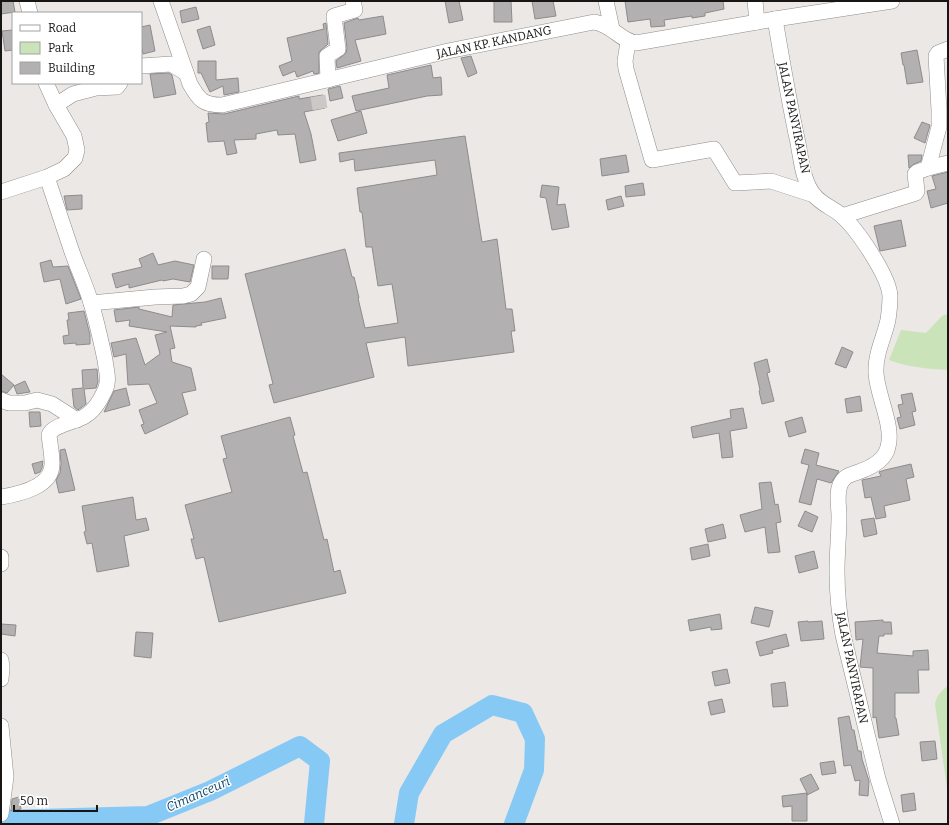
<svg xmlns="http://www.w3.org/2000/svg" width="949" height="825" viewBox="0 0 949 825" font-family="Bitter,serif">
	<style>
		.green { fill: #cae3b9 }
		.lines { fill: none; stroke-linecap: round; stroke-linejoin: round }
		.river { stroke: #86c9f5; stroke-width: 20 }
		.building { fill: #b3b0b1; stroke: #8e8b8c }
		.minor-tunnel { stroke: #cbc8c7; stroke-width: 15; stroke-dasharray: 15 8; stroke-linecap: butt }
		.minor-casing { stroke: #8f8d8b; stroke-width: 16 }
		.minor { stroke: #fff; stroke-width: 15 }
		.labels { text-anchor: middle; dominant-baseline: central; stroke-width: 3; stroke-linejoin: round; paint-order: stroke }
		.street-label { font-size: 12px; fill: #171615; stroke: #fff }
		.water-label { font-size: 13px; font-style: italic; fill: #164a68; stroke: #fff }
	</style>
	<rect width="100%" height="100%" fill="#ebe8e6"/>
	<!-- green -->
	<g class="green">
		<path d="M948 314V370C928 369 908 367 889 360L901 330 926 333 942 316Z"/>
		<path d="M948 686V795L935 704C937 695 941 691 948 686Z"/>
	</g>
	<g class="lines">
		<!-- river -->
		<g class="river">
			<path d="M1 820 148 816 210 791 300 746 320 761 314 824"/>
			<path d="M404 824 409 793 443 734 492 705 523 713 535 739 534 770 514 824"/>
		</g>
	</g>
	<!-- building -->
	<g class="building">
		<path d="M1 1H13L15 12 1 14Z"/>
		<path d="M445 1H459L463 20 449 23Z"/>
		<path d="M494 1H511L512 22H494Z"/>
		<path d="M532 1H553L556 16 535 19Z"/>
		<path d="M625 1H723L724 9 705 13V16L692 18V16L664 20 665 26 651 27 650 19 628 22Z"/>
		<path d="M196 7 199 19 182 23 180 11Z"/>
		<path d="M383 16 386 34 355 40 361 61 337 68 336 61 346 53 347 48 344 23 358 18 359 20Z"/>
		<path d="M326 23 328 44 319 52V73L314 74 313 71 297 77 295 71 283 76 279 66 292 61 287 38 324 29 323 24Z"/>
		<path d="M150 25 155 51 143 54 141 43V27Z"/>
		<path d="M210 26 215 45 203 49 197 30Z"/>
		<path d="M13 30V50L5 51 2 31Z"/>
		<path d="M917 50 923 82 907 84 904 65H903L901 53Z"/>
		<path d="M471 56 477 73 468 77 461 58Z"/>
		<path d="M198 61H216V80L238 78 239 92 224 95 223 86 210 92 201 73H198Z"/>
		<path d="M431 65 433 78 441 77 442 95 427 96 356 111 352 96 389 88 387 75Z"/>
		<path d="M169 73 172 75 176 94 154 98 150 74Z"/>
		<path d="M340 86 343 98 330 101 328 89Z"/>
		<path d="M323 95 325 108 304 112 311 134 316 160 300 163 295 134 278 135 277 130 256 134V139L234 140 237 153 227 155 224 141 208 142 206 123 209 122 208 113 224 114 299 96V99Z"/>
		<path d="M361 111 367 133 338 141 331 120Z"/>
		<path d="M922 122 930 125 925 143 914 138Z"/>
		<path d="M465 136 482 242 497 239 506 309H512L515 331H511L514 352 408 366 405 337 366 343 374 377 274 403 269 385 273 384 245 274 345 249 352 277H354L359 298H358L365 328 398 323 392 284 378 286 372 247H366L362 212H360L357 188 437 175 435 160 355 171 354 159 340 162 339 153Z"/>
		<path d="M626 155 629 172 602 176 600 159Z"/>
		<path d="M908 155H922L921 161 914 164 909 168Z"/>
		<path d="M948 172V203L931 208 927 191 936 189 932 176Z"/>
		<path d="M643 183 645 195 626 197 625 186Z"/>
		<path d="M542 185 559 187 557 205 565 204 569 227 552 230 546 198 540 197Z"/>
		<path d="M82 195V209L67 210 64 196Z"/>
		<path d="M621 196 624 206 608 210 606 200Z"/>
		<path d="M901 220 906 246 880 251 874 226Z"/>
		<path d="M153 253 158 265 175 261 194 265 190 282 173 279 163 281 162 280 129 288V284L116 288 112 274 142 267 139 259Z"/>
		<path d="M51 260 53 267 68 266 81 299 66 304 60 279 44 282 40 263Z"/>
		<path d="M212 266H229L228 279H212Z"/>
		<path d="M221 298 226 318 201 323 202 325 196 326V327L170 326 175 348 170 349 172 362 191 368 196 390 182 393 188 414 145 434 141 425 144 424 139 410 157 403 149 384 128 385 126 354 114 357 111 343 136 338 145 365 160 354 155 335 167 332 129 326 130 320 116 322 114 310 139 307V309L172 317 173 305 205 302Z"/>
		<path d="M84 311 90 335V344L76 345V343L64 344 63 336 69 335 67 320H69L68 313Z"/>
		<path d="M842 347 853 352 846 368 835 364Z"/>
		<path d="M767 359 770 372 767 373 774 401 762 404 759 391 760 390 754 363Z"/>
		<path d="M97 369 98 382 96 388 84 389 86 404 78 410 74 407 72 389 83 388 82 370Z"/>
		<path d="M1 374 14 385 7 393 1 391Z"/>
		<path d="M25 381 30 392 17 394 14 386Z"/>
		<path d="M126 388 130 405 104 412 114 391Z"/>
		<path d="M912 393 916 411 912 412 915 425 900 429 897 418 901 417 898 405 903 404 901 395Z"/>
		<path d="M860 396 862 411 847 413 845 399Z"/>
		<path d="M743 408 747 428 730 431 733 457 722 458 719 433 693 438 691 427 731 418 730 410Z"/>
		<path d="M29 412H40L41 426 30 427Z"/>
		<path d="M290 417 295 435 293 436 303 473 307 472 324 540 327 539 334 572 340 570 346 593 219 622 204 557 196 559 191 539H194L185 505 232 492 223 459 227 458 221 436Z"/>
		<path d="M802 417 806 432 789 437 785 422Z"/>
		<path d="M65 449 75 490 59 493 56 480 60 473 61 464 60 450Z"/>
		<path d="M805 449 819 453 816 465 839 471 831 483 817 479 811 505 799 502 809 465 801 463Z"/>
		<path d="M43 461 42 468 40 472 35 474 32 464Z"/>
		<path d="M911 464 914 477 906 479 910 500 884 506 886 517 876 519 871 497 865 498 862 480 881 476 879 472 885 470Z"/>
		<path d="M771 482 775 505 778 504 781 522 776 523 780 552 768 553 765 527 745 532 740 515 762 509 759 483Z"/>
		<path d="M133 497 136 520 146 518 149 530 124 536 129 566 97 572 92 543 87 544 84 532 86 531 82 506Z"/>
		<path d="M805 511 818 517 812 532 798 526Z"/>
		<path d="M874 518 877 534 864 537 861 520Z"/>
		<path d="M723 524 726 538 708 542 705 529Z"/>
		<path d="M708 544 710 556 692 560 690 548Z"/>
		<path d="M814 551 818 568 799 573 795 556Z"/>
		<path d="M755 607 773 611 769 627 751 623Z"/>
		<path d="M720 614 722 629 711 630V627L690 631 688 620Z"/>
		<path d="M883 620V622H891L892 634H884V636H879L877 653 913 656V651L928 650 929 670H918L919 693H895V718H896L899 735 879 738 876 717 873 718V668L860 667 863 639 856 640 855 622Z"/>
		<path d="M808 621V622L822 621 824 639 801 641 798 622Z"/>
		<path d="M1 624 16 625 15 636 1 634Z"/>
		<path d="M136 632 153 633 151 658 134 656Z"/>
		<path d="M786 634 789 646 772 650 773 653 760 656 756 642Z"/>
		<path d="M727 669 730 683 715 686 712 672Z"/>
		<path d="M785 682 788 706 773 707 771 684Z"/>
		<path d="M722 699 725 712 711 715 708 702Z"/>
		<path d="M849 716 852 730H854L858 751H861L862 759 869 781 868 796 859 795 860 780 855 781 851 765 844 766 838 718Z"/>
		<path d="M935 741 937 759 922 761 920 742Z"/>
		<path d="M834 761 836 773 822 775 820 763Z"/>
		<path d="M811 774 819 789 807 795V793V821H792V806L783 807 782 796 807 793 800 779Z"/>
		<path d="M914 793 916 810 903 812 901 795Z"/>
		<path d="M19 797 21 809 11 811 12 799Z"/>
	</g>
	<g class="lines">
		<!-- minor-tunnel -->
		<path class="minor-tunnel" d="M318 96 320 109"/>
		<!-- minor casing -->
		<g class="minor-casing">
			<g id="minor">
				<path d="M27 1 30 13"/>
				<path d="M161 1 190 84C199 100 203 105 222 105L448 51 594 22C613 25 619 40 636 43L775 19 892 1"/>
				<path d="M606 1 612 29"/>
				<path d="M755 1 757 22"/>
				<path d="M775 19C782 60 789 102 798 143 801 159 803 182 814 195 821 204 833 208 841 215 857 229 889 276 890 296 890 304 889 313 888 320 884 338 875 354 876 373 877 395 894 426 888 447 885 460 870 468 858 472 852 475 847 474 843 480 835 489 839 505 839 516 839 534 837 552 837 571 837 592 839 614 843 635L878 779 892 824"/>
				<path d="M628 42 625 61 626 69 652 160 714 149 735 183 771 181 814 195"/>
				<path d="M141 66 171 64 186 73"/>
				<path d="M328 80 327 56 338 49 334 16 355 10 353 1"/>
				<path d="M56 105 73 94 96 88 117 87 120 83"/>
				<path d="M928 168 948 163"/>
				<path d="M1 192 47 177 64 169 75 158 77 150 74 136 56 105 46 83"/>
				<path d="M842 216 916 193 917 191 915 174 917 172 928 168 939 127V110L936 56 938 53 948 49"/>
				<path d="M91 303 155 297 183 296 191 294 198 287 204 259"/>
				<path d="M1 400 9 403H25L37 400 52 404 77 420"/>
				<path d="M1 497C19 494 53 487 52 463 52 454 50 444 49 435 52 425 76 422 85 416 94 411 101 399 105 390 110 381 106 369 105 360 101 341 97 322 91 303 86 285 77 267 71 249 63 225 55 201 47 177"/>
				<path d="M1 557V564"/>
				<path d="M1 660 2 668 1 679"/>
				<path d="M1 726 6 777 1 814"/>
			</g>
		</g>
		<!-- minor -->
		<use href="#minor" class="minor"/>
	</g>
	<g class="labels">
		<!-- street labels -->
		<g class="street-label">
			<text transform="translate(494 42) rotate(-12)">JALAN KP. KANDANG</text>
			<text transform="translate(794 118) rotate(78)">JALAN PANYIRAPAN</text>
			<text transform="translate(852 668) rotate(78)">JALAN PANYIRAPAN</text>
		</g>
		<!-- water labels -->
		<g class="water-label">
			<text transform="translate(198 794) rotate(-24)">Cimanceuri</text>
		</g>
	</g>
	<!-- border -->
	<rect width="949" height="825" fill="none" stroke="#171615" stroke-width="4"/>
	<!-- legend -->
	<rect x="12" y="12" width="130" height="72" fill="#ffffff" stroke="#a2a2a1"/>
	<rect x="20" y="25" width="20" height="6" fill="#ffffff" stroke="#a2a2a1"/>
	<text x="48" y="32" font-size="12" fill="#171615">Road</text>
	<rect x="20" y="42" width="20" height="12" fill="#cae3b9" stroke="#a2a2a1"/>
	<text x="48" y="52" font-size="12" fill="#171615">Park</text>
	<rect x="20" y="62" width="20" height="12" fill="#b3b0b1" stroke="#a2a2a1"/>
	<text x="48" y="72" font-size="12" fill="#171615">Building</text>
	<!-- scale -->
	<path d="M14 805v6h83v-6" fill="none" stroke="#171615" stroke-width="2"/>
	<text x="20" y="805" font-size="12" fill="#171615" stroke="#ffffff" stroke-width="3" paint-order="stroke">50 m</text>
</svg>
